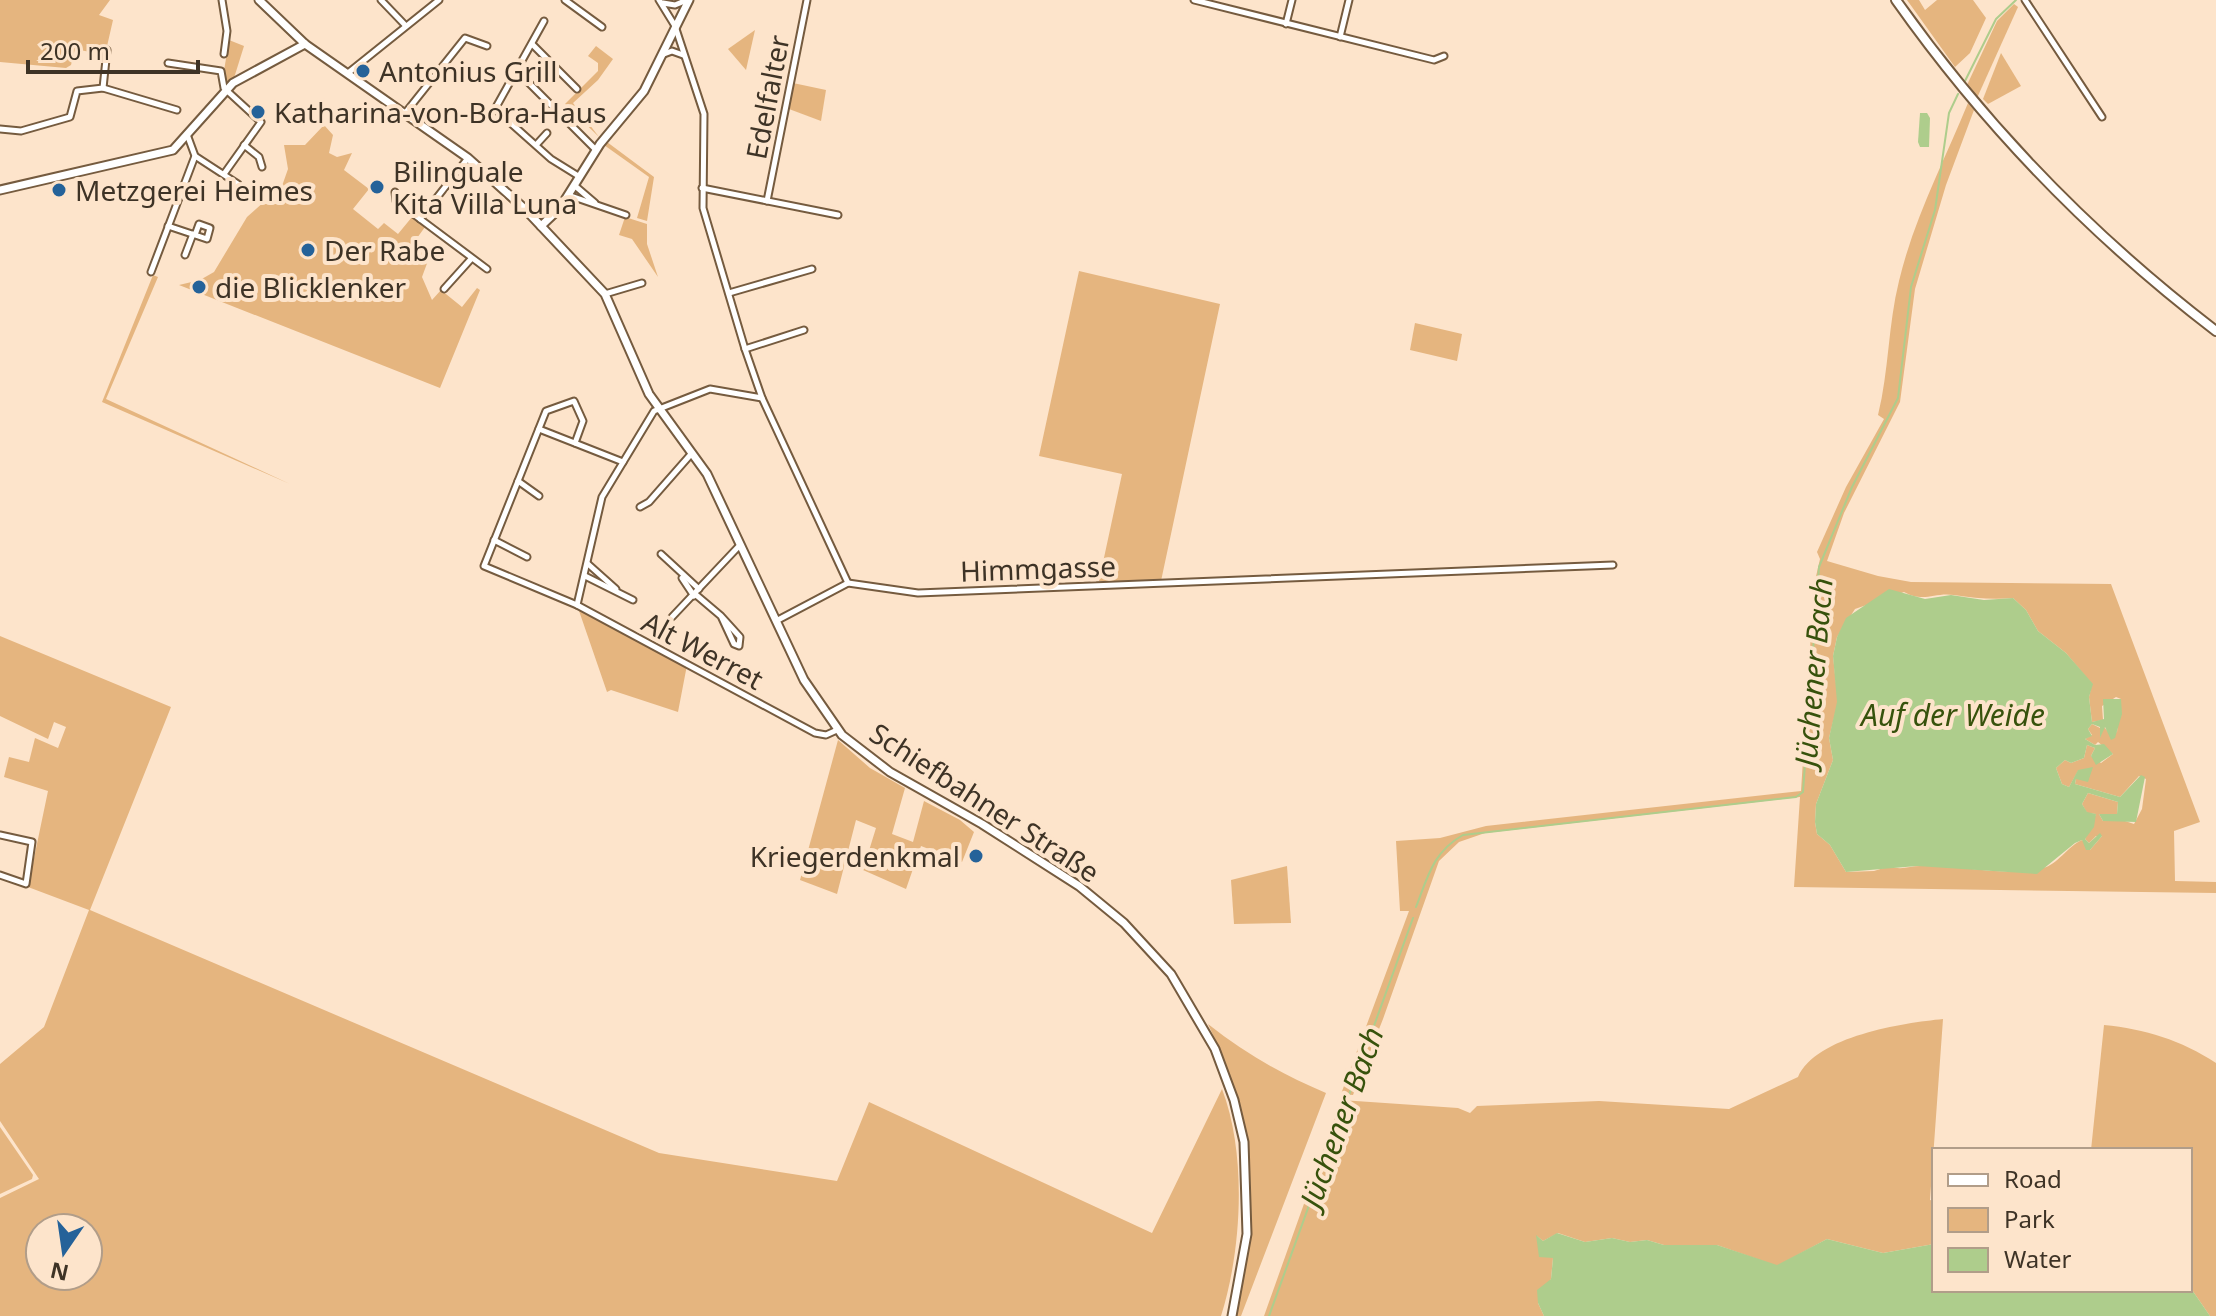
<svg xmlns="http://www.w3.org/2000/svg" width="2216" height="1316" viewBox="0 0 2216 1316" font-family="'Noto Sans',sans-serif">
	<style>
		.green { fill: #e5b57f; fill-rule: evenodd }
		.water { fill: #aecd8c }
		.lines { fill: none; stroke-linecap: round; stroke-linejoin: round }
		.stream { stroke: #aecd8c; stroke-width: 2 }
		.minor-casing { stroke: #755b3f; stroke-width: 9 }
		.tertiary-casing { stroke: #755b3f; stroke-width: 11 }
		.secondary-casing { stroke: #755b3f; stroke-width: 12 }
		.minor { stroke: #fff; stroke-width: 5 }
		.tertiary { stroke: #fff; stroke-width: 7 }
		.secondary { stroke: #fff; stroke-width: 8 }
		.poi-dot { fill: #256299; stroke: #fde4cb; stroke-width: 3 }
		.labels { text-anchor: middle; dominant-baseline: central; stroke-width: 8; stroke-linejoin: round; paint-order: stroke }
		.poi-label { font-size: 28px; fill: #3e3326; stroke: #fde4cb; text-anchor: start }
		.street-label { font-size: 28px; fill: #3e3326; stroke: #fde4cb }
		.water-label { font-size: 30px; font-style: italic; fill: #37520c; stroke: #fde4cb }
	</style>
	<rect width="100%" height="100%" fill="#fde4cb"/>
	<!-- green -->
	<g class="green">
		<path d="M0 0H110L99 15 113 20 105 55 75 49 71 65 66 68 0 62Z"/>
		<path d="M1907 0H1919L1925 10 1937 0H1973L1986 18 1970 53 1955 67Z"/>
		<path d="M2014 4 2018 7 1977 98 1967 85 1997 21Z"/>
		<path d="M755 30 746 70 728 49Z"/>
		<path d="M229 40 244 46 234 78 227 82 223 77Z"/>
		<path d="M596 46 613 59 598 80 573 103 599 137 565 104 598 71V63L588 56Z"/>
		<path d="M2001 53 2021 86 1988 104 1983 99Z"/>
		<path d="M793 83 826 90 821 121 789 109Z"/>
		<path d="M1968 103 1974 110 1946 185 1915 289 1900 402 1844 513 1827 561 1878 576 1911 582 2111 584 2200 822 2174 831 2175 881 2216 882V893L1794 887 1800 797 1485 833 1459 842 1439 861 1383 1019 1353 1095 1341 1094 1409 911H1400L1396 841 1440 838 1486 826 1801 791 1814 585 1820 559 1817 552 1846 487 1884 419 1878 415C1889 370 1888 325 1899 281 1914 218 1944 162 1968 103ZM1904 592C1924 603 1934 592 1954 595 1974 598 1992 600 2013 598L2026 610 2038 631 2066 653 2092 684 2089 697 2092 722 2103 720 2102 706 2116 697 2121 699 2117 732 2110 734 2104 727 2100 737V728L2092 724 2088 729 2092 735 2085 739 2095 745 2098 742 2113 754 2101 763 2091 756 2095 748 2087 745 2084 758 2071 763 2065 760 2056 768 2062 784 2069 787 2078 771 2091 769 2089 776 2076 779 2075 784 2120 797 2139 776 2146 779 2142 809 2134 824 2119 819 2103 821 2099 814H2117L2118 802 2088 793 2082 804 2087 813 2096 814 2085 839 2089 843 2096 836H2102L2090 850 2082 840C2068 846 2057 865 2043 868 2002 878 1961 864 1920 866 1910 866 1900 871 1890 866L1874 871 1846 872 1830 845 1817 834 1815 822 1816 804 1833 760 1829 738 1838 702 1833 656 1837 637 1855 609Z"/>
		<path d="M324 125 333 135 329 153 337 157 352 153 344 170 369 189 353 209 378 229 384 223 398 234 412 217 425 227 412 245 429 258 422 277 432 300 441 290 462 307 477 288 480 290 440 388 179 285 200 280 214 272 247 217 282 186 288 169 284 145H305Z"/>
		<path d="M607 142 654 177 647 221 637 218 649 177 604 145Z"/>
		<path d="M625 217 647 224V244L658 277 632 239 619 235Z"/>
		<path d="M1079 271 1220 304 1161 581H1099L1122 474 1039 456Z"/>
		<path d="M153 275 158 277 106 399 290 484 102 402Z"/>
		<path d="M1415 323 1462 334 1457 361 1410 350Z"/>
		<path d="M577 605 687 665 678 712 611 690 607 692Z"/>
		<path d="M0 636 171 707 90 910 659 1153 837 1181 869 1102 1152 1233 1222 1089C1247 1154 1242 1250 1221 1316H0V1198L39 1179 0 1121V1064L44 1027 89 910 28 887 48 791 4 777 9 757 29 762 35 738 58 748 66 727 54 722 48 739 0 716ZM40 1228H88V1276H40Z"/>
		<path d="M838 740 870 768 905 788 892 834 913 842 924 801 960 820 974 832 962 862 921 846 906 889 863 870 876 828 856 820 837 894 800 880Z"/>
		<path d="M1287 866 1291 923 1234 924 1231 880Z"/>
		<path d="M1943 1019 1930 1200 1934 1201V1244L1883 1253 1827 1239 1777 1266 1717 1245H1664L1647 1240 1630 1242 1612 1238 1585 1242 1558 1233 1543 1241 1537 1236 1553 1258 1551 1279 1538 1303 1544 1316H1264L1341 1100 1458 1108 1470 1113 1477 1106 1599 1101 1729 1109 1798 1077C1816 1036 1903 1023 1943 1019Z"/>
		<path d="M1208 1024C1245 1053 1282 1075 1326 1093L1241 1316H1236C1261 1211 1254 1123 1208 1024Z"/>
		<path d="M2104 1025C2145 1029 2181 1040 2216 1063V1316H2210L2190 1287V1150H2091Z"/>
		<path d="M0 1127 33 1175 32 1179 0 1194Z"/>
	</g>
	<!-- water -->
	<g class="water">
		<path d="M1920 113H1927L1930 118 1929 147H1920L1918 142Z"/>
		<path d="M1889 589 1925 599 1951 595 1984 600 2013 598 2026 610 2038 631 2066 653 2093 684 2089 697 2092 722 2104 719 2103 699H2121L2122 714 2115 738 2111 740 2105 727 2100 738V727L2092 724 2088 729 2092 736 2085 739 2095 745 2104 744 2113 754 2096 765 2091 756 2095 748 2087 745 2084 758 2071 763 2065 760 2056 768 2062 784 2069 787 2078 770 2093 767 2088 782 2076 779 2075 784 2120 797 2141 775 2145 777 2136 822 2103 821 2099 814H2117L2118 802 2088 793 2082 804 2087 812 2096 814 2094 827 2085 839 2089 843 2100 833 2102 836 2090 850H2086L2082 840 2075 843 2037 874 1917 866 1846 872 1830 845 1817 834 1815 822 1816 804 1833 760 1829 738 1837 702 1833 656 1837 637 1846 618Z"/>
		<path d="M1557 1233 1585 1242 1612 1238 1630 1242 1647 1240 1664 1245H1717L1777 1265 1827 1239 1883 1253 1934 1244V1290H2190V1287L2210 1316H1544L1538 1303 1537 1290 1551 1279 1553 1258 1539 1257 1536 1235 1543 1241Z"/>
	</g>
	<g class="lines">
		<!-- stream -->
		<g class="stream">
			<path d="M1965 81 1996 19 2016 0"/>
			<path d="M1416 907C1428 876 1433 852 1463 835L1796 797 1803 792 1819 567 1852 487 1898 398 1911 287 1935 210 1949 113 1958 94"/>
			<path d="M1269 1316 1413 918"/>
		</g>
		<!-- minor casing -->
		<g class="minor-casing">
			<g id="minor">
				<path d="M222 0 227 31 224 54"/>
				<path d="M381 0 405 25"/>
				<path d="M565 0 602 27"/>
				<path d="M659 0 675 26 704 114 703 208 745 349 762 398 848 583"/>
				<path d="M1194 0 1434 60 1444 56"/>
				<path d="M2025 0 2102 117"/>
				<path d="M663 3 675 5 687 0"/>
				<path d="M544 21 495 109 551 159 580 177"/>
				<path d="M1286 24 1292 0"/>
				<path d="M1340 37 1349 0"/>
				<path d="M532 44 577 89"/>
				<path d="M664 54 672 51 683 55"/>
				<path d="M168 63 221 71 224 88 261 122 224 174"/>
				<path d="M516 70 596 150"/>
				<path d="M348 73 439 0"/>
				<path d="M103 88 177 110"/>
				<path d="M406 112 465 38 487 46"/>
				<path d="M0 129 21 131 70 117 77 91 103 88 107 50"/>
				<path d="M244 145 259 157 262 167"/>
				<path d="M536 145 547 133"/>
				<path d="M195 156 238 184 248 199"/>
				<path d="M574 185 595 203"/>
				<path d="M702 188 838 215"/>
				<path d="M395 192 396 201 487 269"/>
				<path d="M568 195 626 215"/>
				<path d="M767 201 807 0"/>
				<path d="M420 219 468 158"/>
				<path d="M168 226 207 239 210 228 199 224 195 235"/>
				<path d="M185 255 193 234"/>
				<path d="M151 272 195 156 188 137"/>
				<path d="M444 289 471 259"/>
				<path d="M729 293 812 269"/>
				<path d="M605 294 642 283"/>
				<path d="M745 349 804 330"/>
				<path d="M762 398 710 389 654 411 602 497 577 605 815 733 826 735 837 730"/>
				<path d="M539 429 623 462"/>
				<path d="M575 443 583 421 574 401 546 411 484 566 577 605"/>
				<path d="M518 481 539 496"/>
				<path d="M640 507 649 502 692 453"/>
				<path d="M494 540 527 557"/>
				<path d="M661 554 699 589"/>
				<path d="M588 564 616 589"/>
				<path d="M585 576 633 600"/>
				<path d="M682 578 694 596"/>
				<path d="M695 594 721 616 734 644 739 646 740 637 721 616"/>
				<path d="M672 617 740 545"/>
				<path d="M776 621 848 583 918 593 1613 565"/>
				<path d="M0 835 32 842 26 884 0 875"/>
			</g>
		</g>
		<!-- tertiary casing -->
		<g class="tertiary-casing">
			<g id="tertiary">
				<path d="M259 0 305 44 468 158 525 209 605 294 649 394 707 474 804 680 842 735 890 772 982 824 1079 886 1124 923 1171 974 1215 1049 1234 1100 1244 1142 1247 1234 1232 1316"/>
				<path d="M0 190 173 150 233 83 305 44"/>
				<path d="M541 226 560 208 600 144 644 91 689 0"/>
			</g>
		</g>
		<!-- secondary casing -->
		<g class="secondary-casing">
			<path id="secondary" d="M1896 0C1985 126 2093 237 2216 331"/>
		</g>
		<!-- minor -->
		<use href="#minor" class="minor"/>
		<!-- tertiary -->
		<use href="#tertiary" class="tertiary"/>
		<!-- secondary -->
		<use href="#secondary" class="secondary"/>
	</g>
	<!-- markers -->
	<g class="poi-dot">
		<circle cx="363" cy="71" r="8"/>
		<circle cx="258" cy="112" r="8"/>
		<circle cx="377" cy="187" r="8"/>
		<circle cx="59" cy="190" r="8"/>
		<circle cx="308" cy="250" r="8"/>
		<circle cx="199" cy="287" r="8"/>
		<circle cx="976" cy="856" r="8"/>
	</g>
	<g class="labels">
		<!-- poi labels -->
		<g class="poi-label">
			<text x="379" y="71">Antonius Grill</text>
			<text x="274" y="112">Katharina-von-Bora-Haus</text>
			<text x="393" y="171">Bilinguale<tspan x="393" dy="32">Kita Villa Luna</tspan></text>
			<text x="75" y="190">Metzgerei Heimes</text>
			<text x="324" y="250">Der Rabe</text>
			<text x="215" y="287">die Blicklenker</text>
			<text x="960" y="856" text-anchor="end">Kriegerdenkmal</text>
		</g>
		<!-- street labels -->
		<g class="street-label">
			<text transform="translate(767 97) rotate(-79)">Edelfalter</text>
			<text transform="translate(1038 568) rotate(-2)">Himmgasse</text>
			<text transform="translate(703 650) rotate(28)">Alt Werret</text>
			<text transform="translate(985 802) rotate(33)">Schiefbahner Straße</text>
		</g>
		<!-- water labels -->
		<g class="water-label">
			<text transform="translate(1813 672) rotate(-85)">Jüchener Bach</text>
			<text x="1953" y="714">Auf der Weide</text>
			<text transform="translate(1341 1117) rotate(-70)">Jüchener Bach</text>
		</g>
	</g>
	<!-- legend -->
	<rect x="1932" y="1148" width="260" height="144" fill="#fde4cb" stroke="#b19d89" stroke-width="2"/>
	<rect x="1948" y="1174" width="40" height="12" fill="#ffffff" stroke="#b19d89" stroke-width="2"/>
	<text x="2004" y="1188" font-size="24" fill="#3e3326">Road</text>
	<rect x="1948" y="1208" width="40" height="24" fill="#e5b57f" stroke="#b19d89" stroke-width="2"/>
	<text x="2004" y="1228" font-size="24" fill="#3e3326">Park</text>
	<rect x="1948" y="1248" width="40" height="24" fill="#aecd8c" stroke="#b19d89" stroke-width="2"/>
	<text x="2004" y="1268" font-size="24" fill="#3e3326">Water</text>
	<!-- north arrow -->
	<g transform="translate(64 1252) rotate(193)"><circle r="38" fill="#fde4cb" stroke="#b19d89" stroke-width="2"/>
	<path d="M0-6L14 30L0 20L-14 30Z" fill="#256299"/>
	<text y="-12" font-size="22" font-weight="bold" text-anchor="middle" fill="#3e3326">N</text>
	</g>
	<!-- scale -->
	<path d="M28 60v12h170v-12" fill="none" stroke="#3e3326" stroke-width="4"/>
	<text x="40" y="60" font-size="24" fill="#3e3326" stroke="#fde4cb" stroke-width="6" paint-order="stroke">200 m</text>
</svg>
